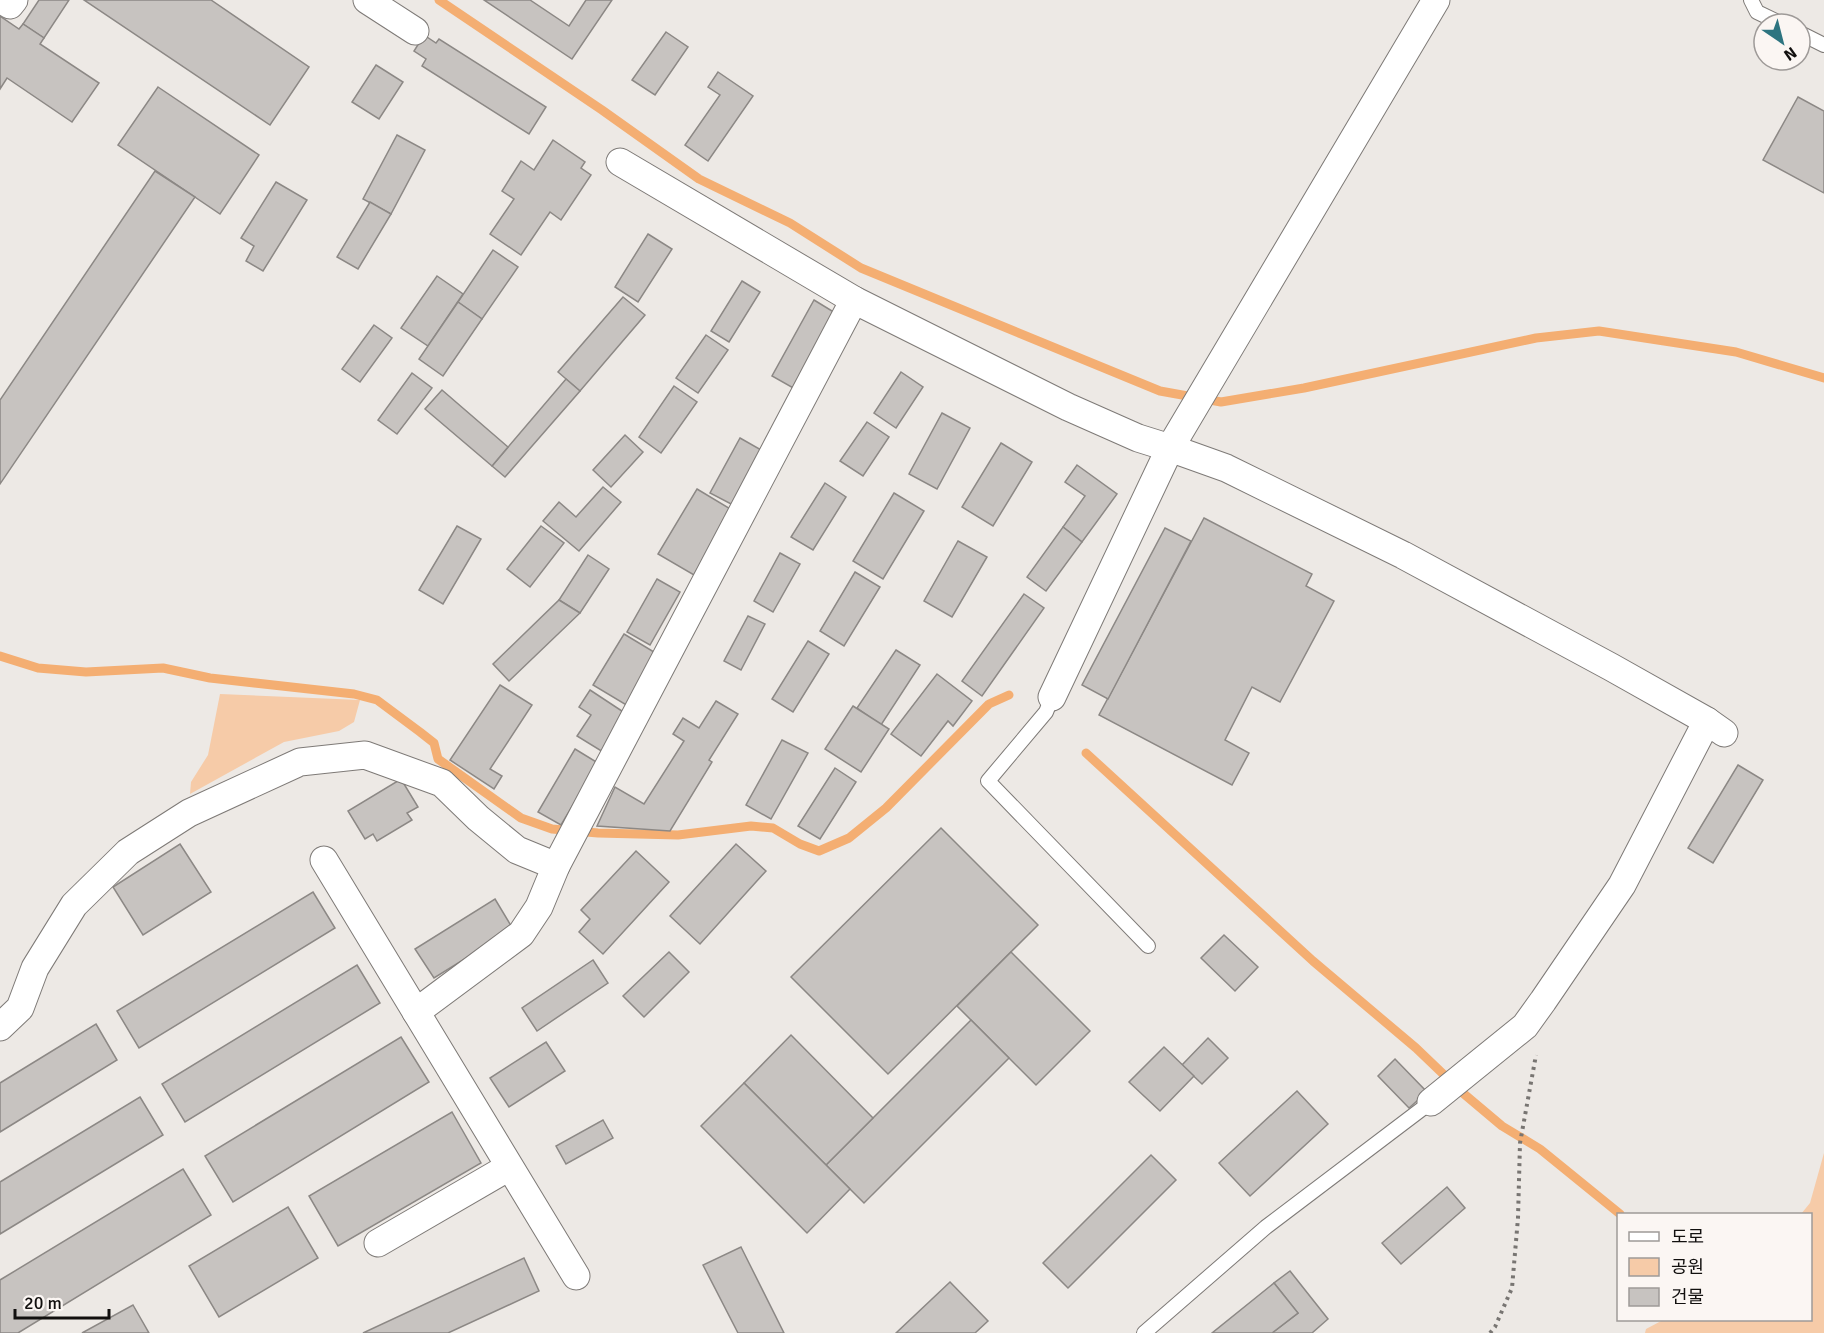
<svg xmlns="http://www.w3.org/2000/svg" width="1824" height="1333" viewBox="0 0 1824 1333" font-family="Signika,'Noto Sans KR',sans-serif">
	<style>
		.green { fill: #f6cba8 }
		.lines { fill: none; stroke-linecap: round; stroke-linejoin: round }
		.stream { stroke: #f4ae72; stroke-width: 9 }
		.building { fill: #c7c3c0; stroke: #8c8885; stroke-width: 1.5 }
		.service-casing { stroke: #7e7a77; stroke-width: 16 }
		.minor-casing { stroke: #7e7a77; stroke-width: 29 }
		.path { stroke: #787572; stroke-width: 4; stroke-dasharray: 3 4.5; stroke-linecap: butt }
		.service { stroke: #fff; stroke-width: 14 }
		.minor { stroke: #fff; stroke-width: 27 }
	</style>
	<rect width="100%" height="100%" fill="#ede9e5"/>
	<!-- green -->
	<g class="green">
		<path d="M220 694 360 700 354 722 339 731 284 742 190 794 191 782 208 755Z"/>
		<path d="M1824 1153V1333H1645L1646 1329 1663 1320H1810V1214H1801L1810 1203Z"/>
	</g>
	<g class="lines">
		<!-- stream -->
		<g class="stream">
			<path d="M439 0 602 110 699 179 790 223 861 268 1160 391 1221 402 1304 388 1536 338 1599 331 1736 352 1824 378"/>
			<path d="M0 656 38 668 86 672 163 668 210 678 354 694 377 700 420 732 434 743 438 759 521 818 552 829 598 833 678 835 751 826 773 828 800 844 819 851 849 838 886 808 989 704 1009 695"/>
			<path d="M1086 753 1313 961 1416 1048 1464 1094 1502 1126 1540 1149 1620 1214"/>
		</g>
	</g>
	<!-- building -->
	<g class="building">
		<path d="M39 0H69L44 38 23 24Z"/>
		<path d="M84 0H211L309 67 270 125Z"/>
		<path d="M484 0H530L569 26 586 0H612L572 59Z"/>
		<path d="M0 16 19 29 23 24 44 38 40 44 99 83 72 122 7 78 0 89Z"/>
		<path d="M666 32 688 47 655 95 632 80Z"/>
		<path d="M424 35 436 43 439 39 546 107 529 134 422 66 426 59 414 51Z"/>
		<path d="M376 65 403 82 379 119 352 102Z"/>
		<path d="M718 72 753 96 708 161 685 145 720 95 708 87Z"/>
		<path d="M158 87 259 155 220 214 118 145Z"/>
		<path d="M1798 97 1824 111V193L1763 160Z"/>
		<path d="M397 135 425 150 391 214 363 199Z"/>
		<path d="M553 140 585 162 581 168 591 175 561 220 550 212 521 255 490 234 514 199 502 191 521 161 534 170Z"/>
		<path d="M155 171 195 197 0 484V400Z"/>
		<path d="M276 182 307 200 263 271 246 261 254 246 241 238Z"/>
		<path d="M370 202 391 214 358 269 337 257Z"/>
		<path d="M648 234 672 249 638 302 615 287Z"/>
		<path d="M493 250 518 267 482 319 458 302Z"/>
		<path d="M437 276 463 294 428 346 401 328Z"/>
		<path d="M742 281 760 292 729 342 711 331Z"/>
		<path d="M623 297 645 315 580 391 558 372Z"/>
		<path d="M814 300 837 314 795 389 772 376Z"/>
		<path d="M458 302 482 319 443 376 419 359Z"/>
		<path d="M374 325 392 338 360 382 342 369Z"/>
		<path d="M706 335 728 350 698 393 676 378Z"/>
		<path d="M901 372 923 387 896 428 874 413Z"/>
		<path d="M412 373 432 388 397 434 378 420Z"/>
		<path d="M566 379 580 391 505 477 492 466Z"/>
		<path d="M674 386 697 402 661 453 639 437Z"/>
		<path d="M442 390 508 447 492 466 425 409Z"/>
		<path d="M942 413 970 428 937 489 909 474Z"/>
		<path d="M867 422 889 437 863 476 840 461Z"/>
		<path d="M625 435 643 452 611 487 593 470Z"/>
		<path d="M740 438 763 451 733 505 710 493Z"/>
		<path d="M1001 443 1032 462 993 526 962 507Z"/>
		<path d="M1077 465 1117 494 1082 542 1063 527 1085 496 1065 482Z"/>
		<path d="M825 483 846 497 813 550 791 537Z"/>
		<path d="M603 487 621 502 579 551 543 521 559 502 576 517Z"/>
		<path d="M697 489 732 510 694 575 658 554Z"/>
		<path d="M894 493 924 511 883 579 853 561Z"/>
		<path d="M1204 518 1312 574 1306 586 1334 601 1280 702 1252 687 1225 740 1249 753 1232 785 1099 715Z"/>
		<path d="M457 526 481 539 443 604 419 590Z"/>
		<path d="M541 526 564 543 530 587 507 569Z"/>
		<path d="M1063 527 1082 542 1046 591 1027 577Z"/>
		<path d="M1165 528 1191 541 1108 699 1082 685Z"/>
		<path d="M958 541 987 557 952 617 924 601Z"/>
		<path d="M780 553 800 564 773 612 754 601Z"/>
		<path d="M588 555 609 569 580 613 559 600Z"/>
		<path d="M855 572 880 587 844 646 820 631Z"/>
		<path d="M657 579 680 592 650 645 627 632Z"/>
		<path d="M1024 594 1044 608 982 696 962 681Z"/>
		<path d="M559 600 580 613 509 681 493 664Z"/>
		<path d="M748 616 765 624 741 670 724 661Z"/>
		<path d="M624 634 659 655 628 706 593 685Z"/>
		<path d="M808 641 829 654 793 712 772 699Z"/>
		<path d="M896 650 920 665 881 725 857 708Z"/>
		<path d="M937 674 972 701 953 726 948 721 921 756 891 734Z"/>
		<path d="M500 685 532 705 490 769 502 776 494 789 450 760Z"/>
		<path d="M590 690 628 715 603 752 577 736 591 715 579 707Z"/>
		<path d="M716 701 738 714 709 760 712 762 670 831 597 826 615 787 644 804 684 741 673 734 683 718 699 728Z"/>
		<path d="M853 706 889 729 861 772 825 749Z"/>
		<path d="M782 740 808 753 771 819 746 805Z"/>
		<path d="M575 749 598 763 561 825 538 812Z"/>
		<path d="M1738 765 1763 780 1713 863 1688 848Z"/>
		<path d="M835 768 856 782 820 839 798 826Z"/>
		<path d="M401 779 418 807 407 813 412 820 377 841 373 834 365 839 348 811Z"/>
		<path d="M941 828 1038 925 888 1074 791 977Z"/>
		<path d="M180 844 211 892 143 935 113 887Z"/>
		<path d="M736 844 766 871 700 944 670 916Z"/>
		<path d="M636 851 669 882 603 954 579 932 590 919 581 910Z"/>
		<path d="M313 892 335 928 139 1048 117 1011Z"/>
		<path d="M495 899 513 929 434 978 415 949Z"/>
		<path d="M1224 935 1258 967 1235 991 1201 958Z"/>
		<path d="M669 952 689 972 644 1017 623 996Z"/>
		<path d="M1011 952 1090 1031 1036 1085 957 1006Z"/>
		<path d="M593 960 608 983 537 1031 522 1008Z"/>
		<path d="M357 965 380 1003 185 1122 162 1084Z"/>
		<path d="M971 1020 1009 1058 864 1203 826 1165Z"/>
		<path d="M96 1024 117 1060 0 1132V1083Z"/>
		<path d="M791 1035 873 1118 826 1165 744 1083Z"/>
		<path d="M401 1037 429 1082 233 1202 205 1156Z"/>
		<path d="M1208 1038 1228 1058 1202 1084 1182 1065Z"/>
		<path d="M546 1042 565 1071 509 1107 490 1078Z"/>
		<path d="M1164 1047 1194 1076 1160 1111 1129 1082Z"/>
		<path d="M1395 1059 1427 1092 1409 1108 1378 1076Z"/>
		<path d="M744 1083 850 1189 807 1233 701 1126Z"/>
		<path d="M1297 1091 1328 1124 1250 1196 1219 1163Z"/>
		<path d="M140 1097 163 1135 0 1234V1182Z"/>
		<path d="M452 1112 481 1163 338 1246 309 1196Z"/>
		<path d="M603 1120 613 1138 566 1164 556 1146Z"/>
		<path d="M1151 1155 1176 1180 1068 1288 1043 1263Z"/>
		<path d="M183 1169 211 1215 18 1333H0V1280Z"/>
		<path d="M1447 1187 1465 1208 1401 1264 1382 1243Z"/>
		<path d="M288 1207 318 1258 219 1317 189 1266Z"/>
		<path d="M741 1247 784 1333H738L703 1265Z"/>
		<path d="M524 1258 539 1291 448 1333H363Z"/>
		<path d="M1290 1271 1328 1319 1312 1333H1272L1298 1313 1274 1283Z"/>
		<path d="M950 1282 988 1321 975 1333H896Z"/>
		<path d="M1274 1283 1298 1313 1272 1333H1212Z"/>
		<path d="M133 1305 149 1333H82Z"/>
	</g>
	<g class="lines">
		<!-- service casing -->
		<g class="service-casing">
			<g id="service">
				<path d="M1751 0 1757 12 1782 24"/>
				<path d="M1800 33 1824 45"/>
				<path d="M1052 697 1046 712 988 781 1148 946"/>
				<path d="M1144 1333 1266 1227 1431 1102"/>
			</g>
		</g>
		<!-- minor casing -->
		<g class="minor-casing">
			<g id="minor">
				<path d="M2 0 10 5 14 0"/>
				<path d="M367 0 415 31"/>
				<path d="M620 162 854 300 1068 407 1138 438 1170 448 1226 468 1403 555 1611 667 1707 721 1724 733"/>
				<path d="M1052 697 1170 448 1436 0"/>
				<path d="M324 860 576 1276"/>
				<path d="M416 1012 521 934 539 907 556 866 854 300"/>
				<path d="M0 1027 20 1008 35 968 74 905 128 852 189 813 300 762 365 755 442 783 478 818 517 850 556 866"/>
				<path d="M1431 1102 1525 1026 1543 1001 1622 885 1707 721"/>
				<path d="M378 1243 509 1167"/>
			</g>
		</g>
		<!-- path -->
		<path class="path" d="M1490 1333 1495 1327 1512 1288 1518 1218 1520 1143 1536 1055"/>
		<!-- service -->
		<use href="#service" class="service"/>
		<!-- minor -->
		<use href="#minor" class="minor"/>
	</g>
	<!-- legend -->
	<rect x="1617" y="1213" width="195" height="108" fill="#fbf6f3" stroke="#9e9a98" stroke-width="1.5"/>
	<rect x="1629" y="1232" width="30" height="9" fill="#ffffff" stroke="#9e9a98" stroke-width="1.5"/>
	<text x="1671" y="1243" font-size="18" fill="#12100f">도로</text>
	<rect x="1629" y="1258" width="30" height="18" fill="#f6cba8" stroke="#9e9a98" stroke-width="1.5"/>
	<text x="1671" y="1273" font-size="18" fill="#12100f">공원</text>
	<rect x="1629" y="1288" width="30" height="18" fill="#c7c3c0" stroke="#9e9a98" stroke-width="1.5"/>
	<text x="1671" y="1303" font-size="18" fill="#12100f">건물</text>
	<!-- north arrow -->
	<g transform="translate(1782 42) rotate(145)"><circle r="28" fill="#fbf6f3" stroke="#9e9a98" stroke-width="1.5"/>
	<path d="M0-4.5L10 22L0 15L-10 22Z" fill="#2d7480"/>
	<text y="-9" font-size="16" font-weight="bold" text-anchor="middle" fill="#12100f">N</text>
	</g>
	<!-- scale -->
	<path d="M15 1309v9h94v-9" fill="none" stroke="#12100f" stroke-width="3"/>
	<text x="24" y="1309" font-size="18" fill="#12100f" stroke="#fbf6f3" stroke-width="4.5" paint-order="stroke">20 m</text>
</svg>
